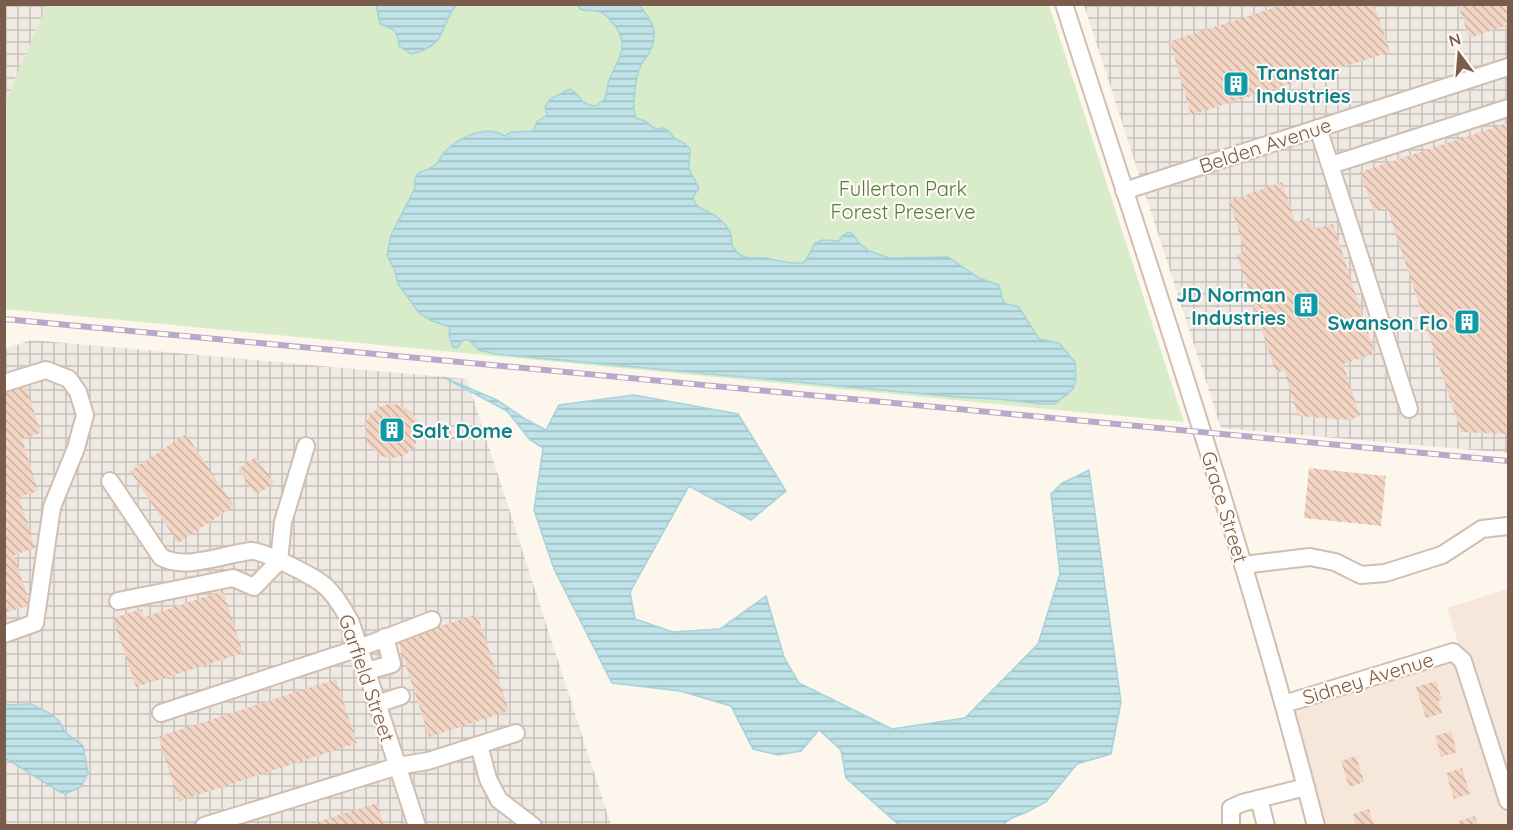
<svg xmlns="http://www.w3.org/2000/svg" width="1513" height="830" viewBox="0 0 1513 830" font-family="Quicksand,sans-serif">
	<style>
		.residential { fill: #f5e8da }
		.industrial { fill: url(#industrial-grid) }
		.park { fill: #d8ecc9 }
		.water { fill: url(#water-rules); stroke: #a5d3da; stroke-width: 1.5 }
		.building { fill: url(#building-back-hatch) }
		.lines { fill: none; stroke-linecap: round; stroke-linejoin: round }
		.minor-casing { stroke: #d1beb0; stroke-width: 20 }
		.minor { stroke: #fff; stroke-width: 16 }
		.rail-casing { stroke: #b9a8c9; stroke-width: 6 }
		.rail { stroke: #fffaf3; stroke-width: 4; stroke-dasharray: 11; stroke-linecap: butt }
		.labels { text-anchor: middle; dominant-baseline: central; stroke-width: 4.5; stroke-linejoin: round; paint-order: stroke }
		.culture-label { font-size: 20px; font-weight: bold; fill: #0d838f; stroke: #fffaf3; text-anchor: start }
		.street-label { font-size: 20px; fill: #7a5c4d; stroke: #fffaf3 }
		.park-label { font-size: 20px; fill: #537a41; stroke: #fffaf3 }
	</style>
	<defs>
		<pattern id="industrial-grid" width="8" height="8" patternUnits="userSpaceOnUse" patternTransform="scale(1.5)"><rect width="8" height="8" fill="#efe9e4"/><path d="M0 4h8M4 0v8" fill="none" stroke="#c7c0bb"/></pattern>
		<pattern id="water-rules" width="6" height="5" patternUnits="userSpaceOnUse" patternTransform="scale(1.5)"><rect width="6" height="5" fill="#bfe3e8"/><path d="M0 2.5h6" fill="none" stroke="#a0bbbe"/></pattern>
		<pattern id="building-back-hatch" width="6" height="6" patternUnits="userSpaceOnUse" patternTransform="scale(1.5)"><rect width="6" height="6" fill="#f3d5c3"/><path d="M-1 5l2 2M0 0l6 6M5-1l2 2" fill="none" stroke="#cab0a1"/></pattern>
	</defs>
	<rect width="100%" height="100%" fill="#fdf6ec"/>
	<!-- residential -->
	<path class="residential" d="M1508 589V825H1323L1290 695 1458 642 1447 608Z"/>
	<!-- industrial -->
	<g class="industrial">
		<path d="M5 5H47L5 102Z"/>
		<path d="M1084 5H1508V453L1221 428Z"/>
		<path d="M32 340 467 379 611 825H5L4 349Z"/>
	</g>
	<!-- park -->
	<path class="park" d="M47 5H1049L1184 422 5 309V102Z"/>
	<!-- water -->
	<g class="water">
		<path d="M376 5V4L456 5C438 29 448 45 411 54L399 46 398 38 394 30 380 24Z"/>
		<path d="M578 5H639C654 22 660 34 648 55 645 59 641 63 640 67 636 78 631 108 636 118L645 121 656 129 663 128 669 131 674 138 684 143 690 149 689 169 699 188 693 197C696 211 706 209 716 216 721 220 729 228 731 234 732 239 731 243 733 247 744 263 753 256 766 258 781 261 786 264 802 263L806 260 815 243 823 240 839 241 842 236 849 232 854 235 858 242 869 251 889 258 948 257 979 278 999 285C1004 300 998 305 1018 306L1039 339 1059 343 1075 362 1076 379 1073 389 1060 400 1054 404H1041L999 399 956 397 496 354 479 350 469 340H463L457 348 453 347 449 336 450 327 432 321 419 313 398 284 395 271 387 255 391 235 415 188C413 166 426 175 437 163 440 161 440 158 442 155 456 139 485 123 505 136L511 132 533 131 537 122 547 115 545 107 550 99 570 89C582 96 579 104 595 106L605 99C607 93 607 86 609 80 617 61 630 48 616 27 612 23 608 16 603 13 596 9 587 12 580 9Z"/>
		<path d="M443 377 497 400 527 420 546 430 559 405 634 395 738 414 786 491 751 520 689 486 630 592 635 619 673 632 720 629 766 596 784 657 799 683 892 729 965 718 1038 644 1060 574 1051 494 1062 483 1089 470 1121 702 1111 754 1077 764 1046 802 1025 813 1014 817 1002 825H899L846 778 841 750 819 730 801 751 778 755 753 749 731 706 680 691 612 683 554 569 534 510 543 448 530 440 507 411Z"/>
		<path d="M31 704 49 713 59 721 65 732 83 746 88 773 81 787 65 794 60 792 5 758V705Z"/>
	</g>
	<!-- building -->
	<g class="building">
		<path d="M1286 4H1374L1390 52 1191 115 1170 41Z"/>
		<path d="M1458 4H1508V25L1469 38Z"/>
		<path d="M1508 123V434L1461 432 1387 207 1374 212 1360 172Z"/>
		<path d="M1282 182 1295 222 1309 218 1313 229 1333 224 1375 354 1343 364 1360 416 1349 420 1298 416 1284 370 1276 373 1237 255 1245 251 1229 201Z"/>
		<path d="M24 381 41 433 22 439 38 491 19 497 35 548 14 555 30 605 4 613V388Z"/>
		<circle cx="392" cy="431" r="27"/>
		<path d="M186 434 234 506 178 543 130 471Z"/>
		<path d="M256 457 274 483 256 495 238 469Z"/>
		<path d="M1309 468 1386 476 1381 526 1304 518Z"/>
		<path d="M223 591 243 653 136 687 113 618 142 609 144 617Z"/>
		<path d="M477 614 509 711 429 737 398 640Z"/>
		<path d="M336 679 357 743 179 801 158 737Z"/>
		<path d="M1436 681 1442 700 1438 701 1442 713 1426 718 1416 687Z"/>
		<path d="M1451 731 1457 752 1441 757 1435 736Z"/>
		<path d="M1356 756 1364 782 1349 787 1341 761Z"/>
		<path d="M1462 768 1470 794 1454 799 1446 773Z"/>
		<path d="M377 803 384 826H308V825Z"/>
		<path d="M1369 809 1374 826H1356L1353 814Z"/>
		<path d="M1475 816 1478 826H1460L1459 821Z"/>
	</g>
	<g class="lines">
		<!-- minor casing -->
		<g class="minor-casing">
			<g id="minor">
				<path d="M1064 4C1152 277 1245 548 1316 826"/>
				<path d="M1318 128 1409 409"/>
				<path d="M1331 165 1508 108"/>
				<path d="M1124 191 1508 67"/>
				<path d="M4 383 46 370 69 379 78 392 85 415 76 448 52 507 35 623 4 634"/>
				<path d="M110 481 161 557C186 571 224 554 251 551 263 550 315 577 325 586 336 596 344 610 351 623L417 826"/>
				<path d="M1243 565 1310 557 1335 562 1361 575 1385 573 1442 555 1482 529 1508 526"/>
				<path d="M118 601 233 578 254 587 279 561 283 522 306 446"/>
				<path d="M367 671 392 664 385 637"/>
				<path d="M377 704 401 696"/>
				<path d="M1284 704 1453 652 1463 661 1508 801"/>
				<path d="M161 713 359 648 432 620"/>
				<path d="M479 745 488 779 499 800 533 826"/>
				<path d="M1259 799 1266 826"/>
				<path d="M204 826 398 766 428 761 516 733"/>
				<path d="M1231 826V808L1242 803 1306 787"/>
			</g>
		</g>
		<!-- minor -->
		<use href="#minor" class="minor"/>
		<!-- rail casing -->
		<g class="rail-casing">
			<path id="rail" d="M4 319 1508 461"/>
		</g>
		<!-- rail -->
		<use href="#rail" class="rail"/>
	</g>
	<!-- icons -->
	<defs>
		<g id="building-square" transform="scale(1.35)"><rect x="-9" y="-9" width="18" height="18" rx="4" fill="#0f9aa8" stroke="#fffaf3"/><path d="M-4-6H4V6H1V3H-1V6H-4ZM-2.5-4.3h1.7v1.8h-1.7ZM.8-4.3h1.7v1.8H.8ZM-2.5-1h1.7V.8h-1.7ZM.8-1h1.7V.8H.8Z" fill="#fff"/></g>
	</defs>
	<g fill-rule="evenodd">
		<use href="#building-square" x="1236" y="84"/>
		<use href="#building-square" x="1306" y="305"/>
		<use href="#building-square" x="1467" y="322"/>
		<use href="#building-square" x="392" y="430"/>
	</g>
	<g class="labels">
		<!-- culture labels -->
		<g class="culture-label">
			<text x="1256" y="72">Transtar<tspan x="1256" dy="23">Industries</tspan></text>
			<text x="1286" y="294" text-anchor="end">JD Norman<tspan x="1286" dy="23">Industries</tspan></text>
			<text x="1448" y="322" text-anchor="end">Swanson Flo</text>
			<text x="412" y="430">Salt Dome</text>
		</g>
		<!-- street labels -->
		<g class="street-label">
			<text transform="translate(1265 145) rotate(-18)">Belden Avenue</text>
			<text transform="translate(1225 507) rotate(73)">Grace Street</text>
			<text transform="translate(367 678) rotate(71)">Garfield Street</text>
			<text transform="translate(1368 678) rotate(-17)">Sidney Avenue</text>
		</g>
		<!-- park labels -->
		<g class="park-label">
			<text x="903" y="188">Fullerton Park<tspan x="903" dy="23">Forest Preserve</tspan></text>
		</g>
	</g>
	<!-- border -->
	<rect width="1513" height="830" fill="none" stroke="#7a5c4d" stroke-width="12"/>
	<!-- north arrow -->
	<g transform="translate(1459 54) rotate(344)" stroke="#fffaf3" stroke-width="4.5" paint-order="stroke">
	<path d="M0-4.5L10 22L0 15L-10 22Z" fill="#7a5c4d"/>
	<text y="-9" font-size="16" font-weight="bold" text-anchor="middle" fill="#7a5c4d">N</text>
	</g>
</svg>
